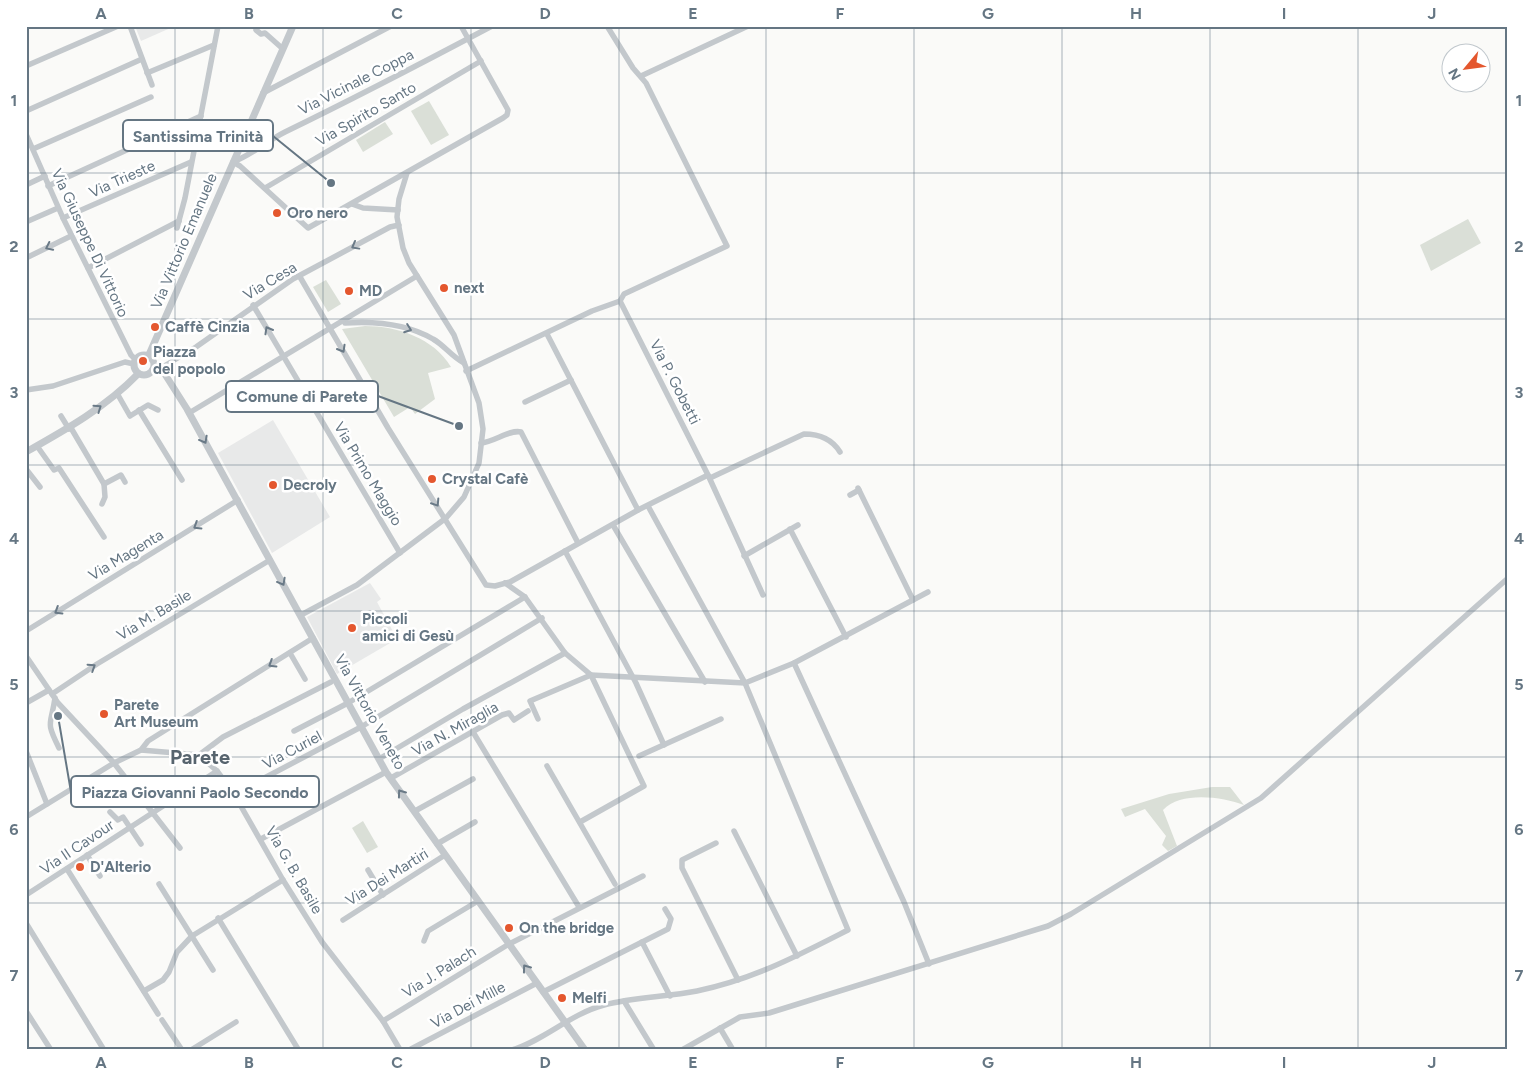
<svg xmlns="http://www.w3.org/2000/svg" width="1533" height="1076" viewBox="0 0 1533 1076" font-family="Figtree,sans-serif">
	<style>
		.built { fill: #e8e9e9 }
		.green { fill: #dadfd7 }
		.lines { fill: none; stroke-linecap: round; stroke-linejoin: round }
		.minor { stroke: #c3c8cc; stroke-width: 5.5 }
		.tertiary { stroke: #c3c8cc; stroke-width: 7 }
		.oneway { stroke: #6a7a87 }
		.grid { fill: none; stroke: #657683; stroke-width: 1; stroke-opacity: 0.55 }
		.poi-dot { fill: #e4572e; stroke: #fff; stroke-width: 2 }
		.labels { text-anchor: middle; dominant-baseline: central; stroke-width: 5; stroke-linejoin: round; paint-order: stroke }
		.street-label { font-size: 15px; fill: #657683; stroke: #fff }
		.poi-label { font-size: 15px; font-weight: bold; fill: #657683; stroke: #fff; text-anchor: start }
		.district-label { font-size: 20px; font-weight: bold; fill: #57646e; stroke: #fff }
		.leader { fill: none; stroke: #657683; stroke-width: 2 }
		.callout-dot { fill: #657683; stroke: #fff; stroke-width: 2 }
		.callout { fill: #fff; stroke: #657683; stroke-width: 2 }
		.callout-label { font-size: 16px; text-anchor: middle; font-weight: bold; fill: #657683 }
		.neatline { fill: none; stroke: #657683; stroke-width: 2 }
		.grid-label { font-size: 16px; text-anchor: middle; font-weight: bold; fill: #657683 }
	</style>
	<rect width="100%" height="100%" fill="#fafaf8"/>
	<!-- built -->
	<g class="built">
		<path d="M135 26H175L141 41Z"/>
		<path d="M273 420 330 517 272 553 218 453Z"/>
		<path d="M370 583 381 599 377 602 397 639 337 674 307 617Z"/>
	</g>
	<!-- green -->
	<g class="green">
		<path d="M429 101 449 135 431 145 411 111Z"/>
		<path d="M385 122 393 134 363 152 356 140Z"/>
		<path d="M1468 219 1481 243 1431 271 1420 245Z"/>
		<path d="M326 280 341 304 328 312 313 287Z"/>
		<path d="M365 326C397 326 434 338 451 367L428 373 435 399 415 414 410 407 394 417 342 329Z"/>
		<path d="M1212 787H1230L1244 805C1222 797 1181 791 1163 810L1177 846 1168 851 1162 845 1166 836 1145 809 1125 817 1121 809 1169 794Z"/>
		<path d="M363 821 378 847 367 853 352 828Z"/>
	</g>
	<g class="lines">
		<!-- minor -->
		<g class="minor">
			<path d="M130 26 152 85"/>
			<path d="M256 30 261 34 265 33 283 49"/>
			<path d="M26 66 118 26"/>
			<path d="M147 73 214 45"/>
			<path d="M641 76 748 26"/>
			<path d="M263 93 391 26"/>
			<path d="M26 111 142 59"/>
			<path d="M26 134 63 218 131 355 136 360"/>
			<path d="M33 149 151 97"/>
			<path d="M233 162 240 166 308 228 503 118 507 115 508 110 461 26"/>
			<path d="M233 162C252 155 267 141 285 132 355 98 424 62 492 26"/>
			<path d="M26 185 45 176"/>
			<path d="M48 186 201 116"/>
			<path d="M265 188 481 61"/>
			<path d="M352 204 363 208 398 210"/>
			<path d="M63 218 191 162"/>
			<path d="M26 222 58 208"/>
			<path d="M177 228 185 198 218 26"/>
			<path d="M26 258 71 236"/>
			<path d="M88 268 179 221"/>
			<path d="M300 277 388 428 486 585 495 586 510 582 638 510 708 475"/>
			<path d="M620 301 708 475 763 595"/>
			<path d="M253 305 400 553"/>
			<path d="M345 323C375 321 406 323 433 339 444 345 452 357 464 363"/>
			<path d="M547 334 638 510"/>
			<path d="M161 368 196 347 293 279 390 227 399 225"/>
			<path d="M466 371 592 311 620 301 624 294 727 246 646 83 633 68 607 26"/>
			<path d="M26 390 53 386 125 362 134 364"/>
			<path d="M118 395 130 416 148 405 158 410"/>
			<path d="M525 402 571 380"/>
			<path d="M139 410 182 480"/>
			<path d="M189 413 417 276"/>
			<path d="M61 416 69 429"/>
			<path d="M71 428 104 484 105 497 102 504"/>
			<path d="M481 443C494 442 510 429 521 432L578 543"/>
			<path d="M37 446 54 470 59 468 104 537"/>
			<path d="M26 469 40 487"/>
			<path d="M710 478 804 434C819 434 832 439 840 452"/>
			<path d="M104 484 121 475 125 482"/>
			<path d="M858 488 913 600"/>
			<path d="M850 495 859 490"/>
			<path d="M613 525 705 682"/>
			<path d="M790 529 846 637"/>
			<path d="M565 551 636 683 664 745"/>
			<path d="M744 556 798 525"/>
			<path d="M505 583 525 597 565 653 591 675 644 786 580 822"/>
			<path d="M301 615 357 585 446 518 464 497 479 463 483 429 479 403 454 335 409 263 403 248 397 217 399 199 407 173"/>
			<path d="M26 631 238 500"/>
			<path d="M290 653 305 679"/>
			<path d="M26 656 58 703 114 763 180 848"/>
			<path d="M794 663 904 902 929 964"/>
			<path d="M52 694 97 664 270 560"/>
			<path d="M55 698C51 726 45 720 59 748"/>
			<path d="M26 703 49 690"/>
			<path d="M538 719 530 701 591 675 745 683 794 663 928 592"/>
			<path d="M294 731 348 703 525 597"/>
			<path d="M473 732 579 907"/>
			<path d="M141 750 199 755 217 771 234 794 283 880 322 942 383 1021 399 1048"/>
			<path d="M26 751 47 804"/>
			<path d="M199 755 223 737 331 682"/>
			<path d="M639 756 721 719"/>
			<path d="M379 759 463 709 565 653"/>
			<path d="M547 766 615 884"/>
			<path d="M391 778 502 715 509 713 514 720 528 711"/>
			<path d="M234 794 361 727 542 618"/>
			<path d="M415 811 473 779"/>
			<path d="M110 812 118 820 123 817 141 844"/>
			<path d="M26 817 114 763 141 750 148 741 313 638"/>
			<path d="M734 831 797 956"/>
			<path d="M261 839 386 772"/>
			<path d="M716 843 682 860V868L738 980"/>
			<path d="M437 844 475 822"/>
			<path d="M87 855 100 876"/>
			<path d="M67 869 158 1014"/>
			<path d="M368 870 383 895"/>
			<path d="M159 884 213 970"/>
			<path d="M26 895 217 771"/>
			<path d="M218 918 298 1049"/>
			<path d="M343 920 445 855"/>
			<path d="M26 923 104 1050"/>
			<path d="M424 941 428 931 478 901"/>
			<path d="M642 942 670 996"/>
			<path d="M144 991 163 980 169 972 177 952 192 936 283 880"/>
			<path d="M543 992 668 929 671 919 665 909"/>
			<path d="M624 1001 654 1050"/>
			<path d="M26 1011 51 1050"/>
			<path d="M162 1020 182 1050"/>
			<path d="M383 1021 509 944 643 876"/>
			<path d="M720 1028 733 1050"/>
			<path d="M411 1049 537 983"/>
			<path d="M191 1050 236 1022"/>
			<path d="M512 1050C545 1040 570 1014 604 1005 634 997 666 997 697 991 754 979 797 956 848 930L745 683 648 506"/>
			<path d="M682 1050 740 1017 769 1013 1048 926 1071 914 1261 798 1507 579"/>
		</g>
		<!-- tertiary -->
		<g class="tertiary">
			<circle cx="144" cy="365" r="10"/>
			<path d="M148 357 293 26"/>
			<path d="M153 370 161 368 187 409 386 772 585 1050"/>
			<path d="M26 452C67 429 106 407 138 374"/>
		</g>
	</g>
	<!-- one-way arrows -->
	<defs><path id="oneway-chevron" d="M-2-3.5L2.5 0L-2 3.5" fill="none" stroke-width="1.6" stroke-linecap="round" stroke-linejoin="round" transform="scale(1.25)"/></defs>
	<g class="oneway">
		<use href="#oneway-chevron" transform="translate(355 246) rotate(151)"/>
		<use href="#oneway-chevron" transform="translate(49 247) rotate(154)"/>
		<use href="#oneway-chevron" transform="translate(408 329) rotate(20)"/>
		<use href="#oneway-chevron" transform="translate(268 330) rotate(-120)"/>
		<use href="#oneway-chevron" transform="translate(342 349) rotate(60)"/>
		<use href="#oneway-chevron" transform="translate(98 408) rotate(-35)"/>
		<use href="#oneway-chevron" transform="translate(204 440) rotate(61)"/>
		<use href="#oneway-chevron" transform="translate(436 503) rotate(57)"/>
		<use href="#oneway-chevron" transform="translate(197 526) rotate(148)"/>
		<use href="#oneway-chevron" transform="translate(282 582) rotate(61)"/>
		<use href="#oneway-chevron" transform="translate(58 611) rotate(148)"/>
		<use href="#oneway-chevron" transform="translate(272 664) rotate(148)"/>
		<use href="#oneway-chevron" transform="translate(92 667) rotate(-33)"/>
		<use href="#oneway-chevron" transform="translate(401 793) rotate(-126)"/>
		<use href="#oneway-chevron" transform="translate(526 968) rotate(-126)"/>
	</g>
	<!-- grid -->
	<path class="grid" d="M175 26V1050M323 26V1050M471 26V1050M619 26V1050M766 26V1050M914 26V1050M1062 26V1050M1210 26V1050M1358 26V1050M26 173H1507M26 319H1507M26 465H1507M26 611H1507M26 757H1507M26 903H1507"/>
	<!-- markers -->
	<g class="poi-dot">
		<circle cx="277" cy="213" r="5"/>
		<circle cx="444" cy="288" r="5"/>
		<circle cx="349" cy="291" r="5"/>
		<circle cx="155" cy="327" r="5"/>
		<circle cx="143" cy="361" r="5"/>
		<circle cx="432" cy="479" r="5"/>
		<circle cx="273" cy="485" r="5"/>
		<circle cx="352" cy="628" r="5"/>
		<circle cx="104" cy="714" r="5"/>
		<circle cx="80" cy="867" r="5"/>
		<circle cx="509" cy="928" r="5"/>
		<circle cx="562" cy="998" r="5"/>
	</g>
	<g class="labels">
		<!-- street labels -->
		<g class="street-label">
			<text transform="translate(356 82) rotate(-27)">Via Vicinale Coppa</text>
			<text transform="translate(366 114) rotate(-30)">Via Spirito Santo</text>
			<text transform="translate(122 179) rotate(-24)">Via Trieste</text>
			<text transform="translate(184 241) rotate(-67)">Via Vittorio Emanuele</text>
			<text transform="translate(90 243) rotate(65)">Via Giuseppe Di Vittorio</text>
			<text transform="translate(270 281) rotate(-31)">Via Cesa</text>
			<text transform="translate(675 382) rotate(63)">Via P. Gobetti</text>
			<text transform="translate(368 474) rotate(59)">Via Primo Maggio</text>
			<text transform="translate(126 555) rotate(-31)">Via Magenta</text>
			<text transform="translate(154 615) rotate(-31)">Via M. Basile</text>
			<text transform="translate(370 712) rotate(61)">Via Vittorio Veneto</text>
			<text transform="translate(455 729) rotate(-29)">Via N. Miraglia</text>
			<text transform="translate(292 750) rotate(-28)">Via Curiel</text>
			<text transform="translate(77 847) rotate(-34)">Via II Cavour</text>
			<text transform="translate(294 870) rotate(60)">Via G. B. Basile</text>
			<text transform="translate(387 877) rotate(-32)">Via Dei Martiri</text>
			<text transform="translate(439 972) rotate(-32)">Via J. Palach</text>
			<text transform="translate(468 1005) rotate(-28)">Via Dei Mille</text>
		</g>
		<!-- poi labels -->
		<g class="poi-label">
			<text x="287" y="213">Oro nero</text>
			<text x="454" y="288">next</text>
			<text x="359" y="291">MD</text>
			<text x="165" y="327">Caffè Cinzia</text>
			<text x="153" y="352">Piazza<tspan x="153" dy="17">del popolo</tspan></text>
			<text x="442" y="479">Crystal Cafè</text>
			<text x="283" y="485">Decroly</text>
			<text x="362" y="619">Piccoli<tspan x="362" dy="17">amici di Gesù</tspan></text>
			<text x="114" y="705">Parete<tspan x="114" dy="17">Art Museum</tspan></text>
			<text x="90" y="867">D'Alterio</text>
			<text x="519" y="928">On the bridge</text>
			<text x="572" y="998">Melfi</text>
		</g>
		<!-- district labels -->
		<g class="district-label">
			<text x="200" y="757">Parete</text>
		</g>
	</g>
	<!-- callouts -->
	<path class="leader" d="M331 183L273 136M459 426L378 396M58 716L71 792"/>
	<g class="callout-dot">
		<circle cx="331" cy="183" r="5"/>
		<circle cx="459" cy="426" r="5"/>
		<circle cx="58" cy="716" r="5"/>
	</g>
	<g class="callout">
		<rect x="123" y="120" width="150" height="31" rx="5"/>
		<rect x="226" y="381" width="152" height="31" rx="5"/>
		<rect x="71" y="776" width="248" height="31" rx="5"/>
	</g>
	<g class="callout-label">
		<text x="198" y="142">Santissima Trinità</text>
		<text x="302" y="402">Comune di Parete</text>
		<text x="195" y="798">Piazza Giovanni Paolo Secondo</text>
	</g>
	<!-- border -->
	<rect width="1533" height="1076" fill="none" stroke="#ffffff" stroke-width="55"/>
	<!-- north arrow -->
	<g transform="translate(1466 68) rotate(241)"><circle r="24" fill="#ffffff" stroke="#c1c8cd"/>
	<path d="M0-4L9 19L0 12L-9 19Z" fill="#e4572e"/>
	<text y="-8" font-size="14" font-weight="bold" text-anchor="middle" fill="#657683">N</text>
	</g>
	<rect x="28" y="28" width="1478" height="1020" class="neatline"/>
	<g class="grid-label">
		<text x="101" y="19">A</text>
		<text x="249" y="19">B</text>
		<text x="397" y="19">C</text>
		<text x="545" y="19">D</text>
		<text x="693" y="19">E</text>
		<text x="840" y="19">F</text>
		<text x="988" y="19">G</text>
		<text x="1136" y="19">H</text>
		<text x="1284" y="19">I</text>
		<text x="1432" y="19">J</text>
		<text x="14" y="106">1</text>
		<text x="1519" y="106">1</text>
		<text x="14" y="252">2</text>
		<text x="1519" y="252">2</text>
		<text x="14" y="398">3</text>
		<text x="1519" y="398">3</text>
		<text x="14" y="544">4</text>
		<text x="1519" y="544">4</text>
		<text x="14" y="690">5</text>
		<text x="1519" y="690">5</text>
		<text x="14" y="835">6</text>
		<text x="1519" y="835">6</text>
		<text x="14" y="981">7</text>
		<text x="1519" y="981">7</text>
		<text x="101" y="1068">A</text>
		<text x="249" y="1068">B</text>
		<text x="397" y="1068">C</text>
		<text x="545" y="1068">D</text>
		<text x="693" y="1068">E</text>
		<text x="840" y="1068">F</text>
		<text x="988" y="1068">G</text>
		<text x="1136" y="1068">H</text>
		<text x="1284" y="1068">I</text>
		<text x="1432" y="1068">J</text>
	</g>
</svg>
